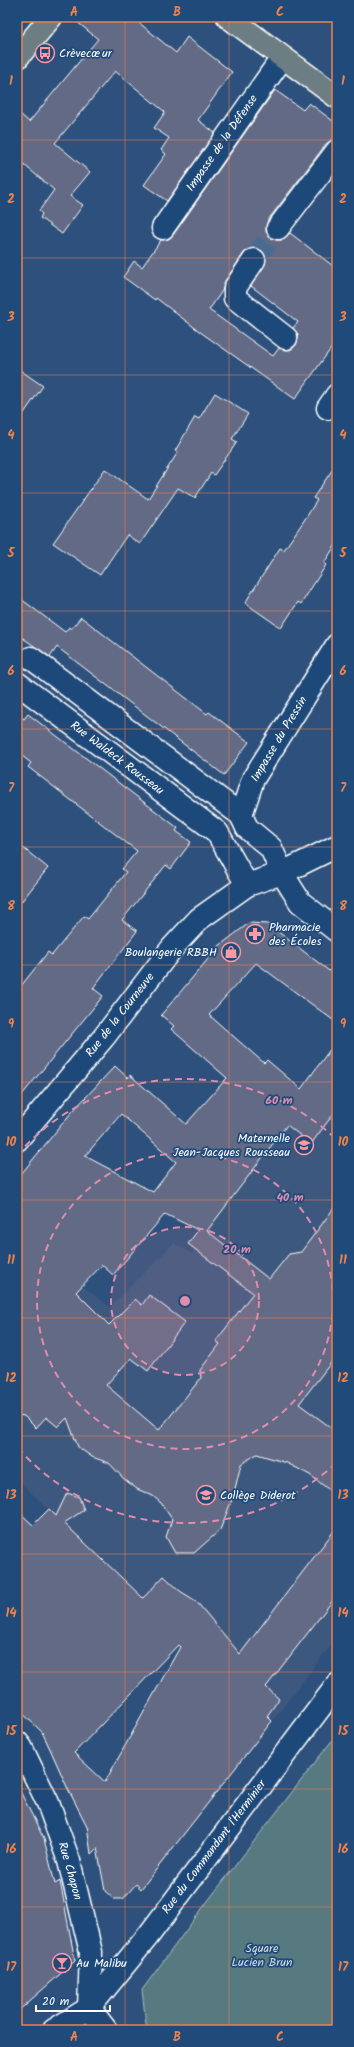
<svg xmlns="http://www.w3.org/2000/svg" width="354" height="2047" viewBox="0 0 354 2047" font-family="Kalam,sans-serif">
	<style>
		.built { fill: #3d597f }
		.green { fill: #577a7f; stroke: #abbcbf }
		.building { fill: #636b86; stroke: #fff; fill-rule: evenodd }
		.lines { fill: none; stroke-linecap: round; stroke-linejoin: round }
		.minor-tunnel { stroke: #4c6b90; stroke-width: 22; stroke-dasharray: 22 11; stroke-linecap: butt }
		.minor-casing { stroke: #fff; stroke-width: 25 }
		.major-casing { stroke: #fff; stroke-width: 25 }
		.minor { stroke: #1f4a7a; stroke-width: 22 }
		.major { stroke: #6d7d84; stroke-width: 22 }
		.grid { fill: none; stroke: #ee8249; stroke-width: 1; stroke-opacity: 0.55 }
		.ring { fill: none; stroke: #e08cad; stroke-width: 2; stroke-dasharray: 7 5 }
		.labels { text-anchor: middle; dominant-baseline: central; stroke-width: 3.5; stroke-linejoin: round; paint-order: stroke }
		.poi-label { font-size: 12px; fill: #fff; stroke: #1f4a7a; text-anchor: start }
		.street-label { font-size: 12px; fill: #fff; stroke: #1f4a7a }
		.park-label { font-size: 12px; fill: #d5dedf; stroke: #1f4a7a }
		.centre { fill: #e08cad; stroke: #1f4a7a; stroke-width: 2 }
		.ring-label { font-size: 12px; text-anchor: middle; font-weight: bold; fill: #e08cad; stroke: #1f4a7a; stroke-width: 3.5; stroke-linejoin: round; paint-order: stroke }
		.neatline { fill: none; stroke: #ee8249; stroke-width: 1.5 }
		.grid-label { font-size: 13px; text-anchor: middle; font-weight: bold; fill: #ee8249 }
	</style>
	<rect width="100%" height="100%" fill="#2d517c"/>
	<filter id="ink" filterUnits="userSpaceOnUse"><feTurbulence type="fractalNoise" baseFrequency=".025" numOctaves="2"/><feDisplacementMap in="SourceGraphic" scale="8" xChannelSelector="R" yChannelSelector="G"/><feConvolveMatrix kernelMatrix="1 2 1 2 8 2 1 2 1" color-interpolation-filters="sRGB"/></filter>
	<g filter="url(#ink)">
		<!-- built -->
		<path class="built" d="M337 1057V1637L272 1721 17 1479V1354L82 1286 110 1307 174 1243 192 1254 194 1248Z"/>
		<!-- green -->
		<path class="green" d="M337 1734V2030H153L146 2024 142 1990 207 1902Z"/>
		<!-- building -->
		<g class="building">
			<path d="M71 17H132L176 53 187 37 232 72 198 120 215 133 167 201 144 185 166 154 161 150 169 138 154 128 165 112 115 71 55 143 90 172 70 196 83 205 62 234 40 218 42 214 39 211 54 190 17 159V111L29 122 98 39Z"/>
			<path d="M275 90 303 110 309 103 337 124V139L327 143 268 220 266 226V232L271 238 276 240H282L290 233 337 269V340L295 399 203 334 156 298 155 300 123 277 134 261 142 267 161 240 168 239 173 235ZM255 248 261 249 265 254 266 261 251 286 298 322 293 328 298 334V339L296 345 290 350 279 348 273 356 209 310 222 291 225 281 244 253 249 249Z"/>
			<path d="M17 368 43 386 17 423Z"/>
			<path d="M215 393 248 414 232 439 237 442 214 475 211 473 195 498 178 488 140 544 127 535 100 575 53 543 105 469 148 499 178 452 175 451 195 417 199 419Z"/>
			<path d="M337 463V543L324 563 326 565 301 604 298 602 281 628 245 603 280 548 284 550 307 516 317 500 313 498Z"/>
			<path d="M17 596 65 632 69 627 71 629 81 617 207 714 209 712 249 742 224 775 57 647 50 657 17 634Z"/>
			<path d="M17 714 24 719 28 714 178 828 176 831 191 842 171 869 166 865 122 920 137 931 93 988 103 996 17 1101V991L48 952 52 955 84 916 88 919 126 872 122 869 137 851 28 767 31 763 17 752Z"/>
			<path d="M17 843 48 868 17 907Z"/>
			<path d="M249 923 268 924 337 977V1023L256 963 209 1015 264 1063 267 1060 301 1089 337 1040V1109L311 1144 287 1125 207 1231 269 1279 289 1254 301 1252 337 1204V1355L299 1404 337 1432V1496L310 1475 287 1463 257 1454 241 1464 233 1497 220 1530 194 1553H175L166 1537 172 1519 161 1503 153 1496 137 1489 124 1479 109 1463 92 1457 78 1447 67 1418 58 1427 46 1417 36 1428 24 1416 17 1415V1179L71 1113 115 1066 128 1078 130 1075 186 1124 227 1078 171 1029 174 1026 161 1015 219 946ZM121 1114 176 1162 153 1192 85 1156ZM165 1214 198 1230 188 1244 253 1293 216 1341 220 1344 200 1370 201 1378 159 1430 106 1385 131 1358 148 1371 185 1322 149 1295 142 1305 135 1299 109 1325 76 1292 102 1265 113 1275Z"/>
			<path d="M67 1493 79 1497 84 1510 64 1523 143 1598 164 1576 180 1591 196 1601 240 1654 337 1527V1595L266 1687 279 1699 267 1716 272 1721 141 1889 136 1884 123 1899H114L105 1891 97 1848 91 1854 87 1826 67 1787 51 1751 42 1732 17 1708V1510L33 1525 49 1509 56 1516ZM178 1645 180 1647 105 1782 74 1753Z"/>
			<path d="M17 1785 44 1839 55 1884 60 1881 75 1961 17 2012Z"/>
		</g>
		<g class="lines">
			<!-- minor-tunnel -->
			<path class="minor-tunnel" d="M254 260 278 228"/>
			<!-- minor casing -->
			<g class="minor-casing">
				<g id="minor">
					<path d="M163 228 282 58"/>
					<path d="M278 228 337 151"/>
					<path d="M254 260 235 288V298L286 338"/>
					<path d="M328 408 337 395"/>
					<path d="M337 645 253 779 241 815 247 828 271 848 282 873 300 902 337 931"/>
					<path d="M31 658 241 815"/>
					<path d="M17 683 217 832 247 885"/>
					<path d="M17 1140 104 1037 172 948 199 919 247 885 282 873 337 846"/>
					<path d="M17 1742 21 1747 48 1803 69 1861 91 1952 89 2008"/>
					<path d="M89 2008 106 2030"/>
					<path d="M54 2030 89 2008 148 1936 337 1685"/>
				</g>
			</g>
			<!-- major casing -->
			<g class="major-casing">
				<g id="major">
					<path d="M228 17 337 97"/>
					<path d="M17 58 51 17"/>
				</g>
			</g>
			<!-- minor -->
			<use href="#minor" class="minor"/>
			<!-- major -->
			<use href="#major" class="major"/>
		</g>
	</g>
	<!-- grid -->
	<path class="grid" d="M125 17V2030M229 17V2030M17 140H337M17 258H337M17 375H337M17 493H337M17 611H337M17 729H337M17 847H337M17 965H337M17 1082H337M17 1200H337M17 1318H337M17 1436H337M17 1554H337M17 1672H337M17 1789H337M17 1907H337"/>
	<!-- distance rings -->
	<circle cx="185" cy="1301" r="74" fill="#e08cad" fill-opacity=".12"/>
	<g class="ring">
		<circle cx="185" cy="1301" r="74"/>
		<circle cx="185" cy="1301" r="148"/>
		<path d="M336 1463A222 222 0 0 1 17 1447M17 1155A222 222 0 0 1 336 1139"/>
	</g>
	<!-- icons -->
	<defs>
		<g id="bus-ring" transform="scale(1)"><circle r="9.5" fill="#1f4a7a" stroke="#ff9aa2" stroke-width="1.5"/><path d="M-5-6H5V4H4V6H2V4H-2V6H-4V4H-5ZM-3.5-4V0h7V-4ZM-3.5 1.2v1.5H-2V1.2ZM2 1.2v1.5H3.5V1.2Z" fill="#ff9aa2"/></g>
		<g id="pharmacy-ring" transform="scale(1)"><circle r="9.5" fill="#1f4a7a" stroke="#ff9aa2" stroke-width="1.5"/><path d="M-2-6h4v4h4v4h-4v4h-4v-4h-4v-4h4Z" fill="#ff9aa2"/></g>
		<g id="shop-ring" transform="scale(1)"><circle r="9.5" fill="#1f4a7a" stroke="#ff9aa2" stroke-width="1.5"/><path d="M-5-2.5h2.3a2.7 3.5 0 0 1 5.4 0H5L5.5 6h-11ZM-1.5-2.5h3a1.5 2.3 0 0 0-3 0Z" fill="#ff9aa2"/></g>
		<g id="school-ring" transform="scale(1)"><circle r="9.5" fill="#1f4a7a" stroke="#ff9aa2" stroke-width="1.5"/><path d="M0-5L7-2L0 1L-7-2ZM-4 1L0 2.5L4 1V4Q0 6-4 4Z" fill="#ff9aa2"/></g>
		<g id="bar-ring" transform="scale(1)"><circle r="9.5" fill="#1f4a7a" stroke="#ff9aa2" stroke-width="1.5"/><path d="M-6-5H6L.8 .8V4.5H3.5V6h-7V4.5H-.8V.8Z" fill="#ff9aa2"/></g>
	</defs>
	<g fill-rule="evenodd">
		<use href="#bus-ring" x="45" y="53"/>
		<use href="#pharmacy-ring" x="255" y="934"/>
		<use href="#shop-ring" x="231" y="952"/>
		<use href="#school-ring" x="304" y="1145"/>
		<use href="#school-ring" x="206" y="1495"/>
		<use href="#bar-ring" x="62" y="1963"/>
	</g>
	<g class="labels">
		<!-- poi labels -->
		<g class="poi-label">
			<text x="59" y="53">Crèvecœur</text>
			<text x="269" y="927">Pharmacie<tspan x="269" dy="14">des Écoles</tspan></text>
			<text x="217" y="952" text-anchor="end">Boulangerie RBBH</text>
			<text x="290" y="1138" text-anchor="end">Maternelle<tspan x="290" dy="14">Jean-Jacques Rousseau</tspan></text>
			<text x="220" y="1495">Collège Diderot</text>
			<text x="76" y="1963">Au Malibu</text>
		</g>
		<!-- street labels -->
		<g class="street-label">
			<text transform="translate(222 143) rotate(-55)">Impasse de la Défense</text>
			<text transform="translate(279 739) rotate(-59)">Impasse du Pressin</text>
			<text transform="translate(117 758) rotate(37)">Rue Waldeck Rousseau</text>
			<text transform="translate(120 1015) rotate(-52)">Rue de la Courneuve</text>
			<text transform="translate(214 1847) rotate(-53)">Rue du Commandant l'Herminier</text>
			<text transform="translate(70 1871) rotate(74)">Rue Chapon</text>
		</g>
		<!-- park labels -->
		<g class="park-label">
			<text x="262" y="1948">Square<tspan x="262" dy="14">Lucien Brun</tspan></text>
		</g>
	</g>
	<circle cx="185" cy="1301" r="6" class="centre"/>
	<g class="ring-label">
		<text x="279" y="1104">60 m</text>
		<text x="290" y="1201">40 m</text>
		<text x="237" y="1253">20 m</text>
	</g>
	<!-- margin -->
	<rect width="354" height="2047" fill="none" stroke="#1f4a7a" stroke-width="44"/>
	<!-- scale -->
	<path d="M36 2005v6h74v-6" fill="none" stroke="#ffffff" stroke-width="2"/>
	<text x="42" y="2005" font-size="12" fill="#ffffff" stroke="#1f4a7a" stroke-width="3" paint-order="stroke">20 m</text>
	<rect x="22" y="22" width="310" height="2003" class="neatline"/>
	<g class="grid-label">
		<text x="74" y="16">A</text>
		<text x="177" y="16">B</text>
		<text x="280" y="16">C</text>
		<text x="11" y="85">1</text>
		<text x="343" y="85">1</text>
		<text x="11" y="203">2</text>
		<text x="343" y="203">2</text>
		<text x="11" y="321">3</text>
		<text x="343" y="321">3</text>
		<text x="11" y="439">4</text>
		<text x="343" y="439">4</text>
		<text x="11" y="557">5</text>
		<text x="343" y="557">5</text>
		<text x="11" y="675">6</text>
		<text x="343" y="675">6</text>
		<text x="11" y="792">7</text>
		<text x="343" y="792">7</text>
		<text x="11" y="910">8</text>
		<text x="343" y="910">8</text>
		<text x="11" y="1028">9</text>
		<text x="343" y="1028">9</text>
		<text x="11" y="1146">10</text>
		<text x="343" y="1146">10</text>
		<text x="11" y="1264">11</text>
		<text x="343" y="1264">11</text>
		<text x="11" y="1382">12</text>
		<text x="343" y="1382">12</text>
		<text x="11" y="1499">13</text>
		<text x="343" y="1499">13</text>
		<text x="11" y="1617">14</text>
		<text x="343" y="1617">14</text>
		<text x="11" y="1735">15</text>
		<text x="343" y="1735">15</text>
		<text x="11" y="1853">16</text>
		<text x="343" y="1853">16</text>
		<text x="11" y="1971">17</text>
		<text x="343" y="1971">17</text>
		<text x="74" y="2041">A</text>
		<text x="177" y="2041">B</text>
		<text x="280" y="2041">C</text>
	</g>
</svg>
